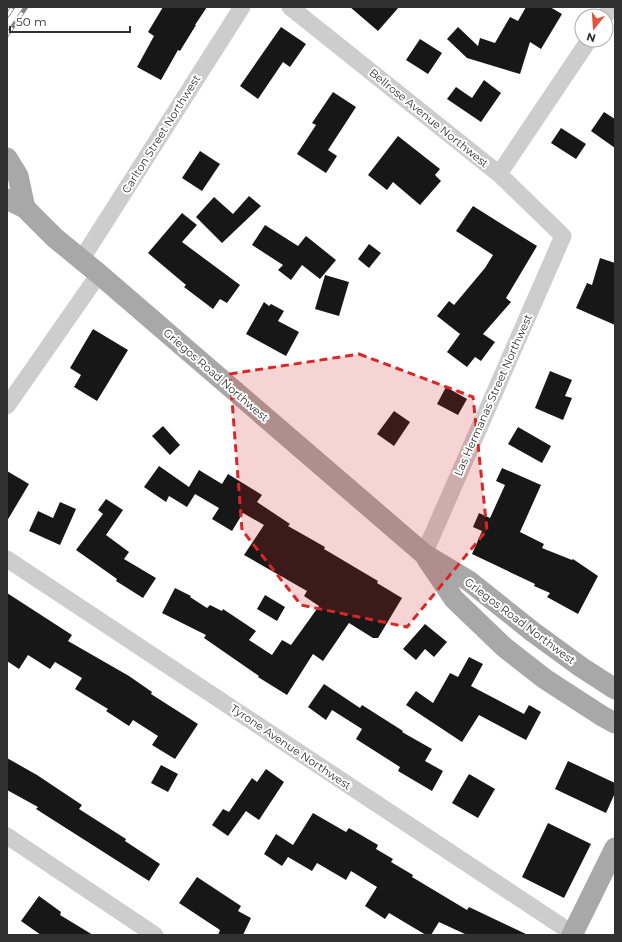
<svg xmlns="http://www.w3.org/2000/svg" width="622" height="942" viewBox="0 0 622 942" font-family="Montserrat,sans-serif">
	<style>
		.building { fill: #171717 }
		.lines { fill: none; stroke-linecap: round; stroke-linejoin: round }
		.minor { stroke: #cdcdcd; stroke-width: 17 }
		.major { stroke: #a8a8a8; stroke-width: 21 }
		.rail-casing { stroke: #858585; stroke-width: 4.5 }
		.rail { stroke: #fff; stroke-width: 3; stroke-dasharray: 9; stroke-linecap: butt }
		.marked { fill: #d62828; fill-opacity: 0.2; stroke: #d62828; stroke-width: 3; stroke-dasharray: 8 5; stroke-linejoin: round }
		.labels { text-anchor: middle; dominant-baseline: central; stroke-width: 4; stroke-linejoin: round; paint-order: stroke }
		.street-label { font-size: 11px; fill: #303030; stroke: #fff }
	</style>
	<rect width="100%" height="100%" fill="#fff"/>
	<!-- building -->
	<g class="building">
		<path d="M163 7H207L195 25H196L180 51 178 50 161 80 137 67 154 36 148 32Z"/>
		<path d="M350 7H399L378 31Z"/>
		<path d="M526 7H550L562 14 541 49 530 42 520 74 467 58 447 39 458 27 478 46 480 38 495 43 510 17 518 21Z"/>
		<path d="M281 27 306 44 290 67 283 62 258 99 240 86Z"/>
		<path d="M420 39 442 53 428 74 406 60Z"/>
		<path d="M484 80 501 93 481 122 447 99 456 87 472 98Z"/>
		<path d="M333 92 356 107 328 150 337 156 326 173 297 154 316 125 312 123Z"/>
		<path d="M604 112 615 119V148L591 131Z"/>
		<path d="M561 128 586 144 576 159 551 143Z"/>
		<path d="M398 136 440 169 435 175 441 181 420 205 393 182 387 190 368 175Z"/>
		<path d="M200 151 220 164 202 191 182 178Z"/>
		<path d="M249 196 261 206 222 243 196 217 214 197 233 214Z"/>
		<path d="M473 206 537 246 506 298 511 302 483 334 495 342 481 361 475 357 467 367 447 352 460 334 437 316 449 301 454 305 485 268 493 255 456 231Z"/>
		<path d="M182 213 197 225 182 242 240 285 227 303 220 299 213 309 184 287 186 285 148 253Z"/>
		<path d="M265 225 298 246 306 236 336 260 320 279 302 265 291 280 278 270 283 265 252 245Z"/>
		<path d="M369 244 381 253 369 268 358 259Z"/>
		<path d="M600 258 615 263V325L576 308 587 283 592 285Z"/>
		<path d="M325 275 349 282 339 316 315 309Z"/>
		<path d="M264 302 269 306 271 304 284 311 278 321 299 332 286 356 246 334Z"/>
		<path d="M93 329 128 350 97 401 74 387 81 375 70 368Z"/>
		<path d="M550 371 572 380 565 396 572 398 563 420 535 408Z"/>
		<path d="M446 387 467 399 458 415 437 404Z"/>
		<path d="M394 411 410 422 394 446 377 434Z"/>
		<path d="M163 426 180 445 170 455 152 436Z"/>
		<path d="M518 427 551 446 542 463 508 444Z"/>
		<path d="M159 466 189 487 199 470 222 484 228 474 262 495 257 502 290 524 288 526 325 547 324 549 378 581 377 583 402 598 378 638H373L349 623 323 661 313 654 287 695 258 677 259 676 204 638 206 635 162 613 175 588 191 596 190 597 207 608 210 605 222 611 223 609 256 631 249 640 272 655 282 640 291 645 319 606 304 596 307 591 244 555 264 525 243 513 232 531 212 519 219 508 195 494 187 507 169 496 166 502 144 487Z"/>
		<path d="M502 468 541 485 520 532 544 544 542 548 572 560 573 559 598 576 578 614 547 597 550 593 534 586 535 584 472 554 482 531 473 527 479 513 490 518 505 485 496 481Z"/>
		<path d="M7 471 29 484 7 521Z"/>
		<path d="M106 499 123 510 106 535 129 552 124 559 156 578 143 598 116 581 117 579 76 550 103 514 98 510Z"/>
		<path d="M60 502 76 509 60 545 29 531 38 511 53 518Z"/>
		<path d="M7 593 72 635 68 641 129 676 152 692 151 694 198 724 175 759 152 745 158 736 133 720 129 726 106 711 108 709 75 689 82 678 55 662 50 669 28 655 19 669 7 661Z"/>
		<path d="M265 595 285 607 277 621 257 609Z"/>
		<path d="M425 624 447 642 434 657 425 649 416 660 403 649Z"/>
		<path d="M469 657 483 664 471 686 524 714 529 705 541 712 526 740 479 715 462 742 406 705 416 691 433 703 450 673 458 677Z"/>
		<path d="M324 684 360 708 362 705 403 731 402 732 432 749 425 761 443 771 432 791 398 771 400 767 356 739 362 729 332 710 326 720 308 707Z"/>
		<path d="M7 758 37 775 82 805 79 809 126 839 125 841 160 864 149 881 36 809 38 807 7 790Z"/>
		<path d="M568 761 615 783V793L606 813 555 789Z"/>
		<path d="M161 765 178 774 168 792 151 783Z"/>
		<path d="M266 769 284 782 259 820 246 811 228 836 212 825 223 809 229 812 252 778 257 782Z"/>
		<path d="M469 774 495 789 478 818 452 803Z"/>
		<path d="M313 813 346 832 349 828 378 845 376 849 393 859 391 862 413 875 412 877 467 910 469 907 528 935H467L439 922 431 935H426L389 913 385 919 365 906 377 887 351 871 346 880 317 863 312 871 288 857 282 866 264 854 276 834 293 845Z"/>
		<path d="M548 823 591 844 564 898 522 877Z"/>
		<path d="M197 877 241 906 238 911 251 918 243 935H218L220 930 179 903Z"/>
		<path d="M39 896 61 912 60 915 93 935H41L21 921Z"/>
	</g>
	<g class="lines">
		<!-- minor -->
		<g class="minor">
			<path d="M290 7 499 174 563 236 424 554"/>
			<path d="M605 16 611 7"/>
			<path d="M499 174 589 40"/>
			<path d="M81 260 242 7"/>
			<path d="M7 406 99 274"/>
			<path d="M7 559 575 935"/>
			<path d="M7 836 155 935"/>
		</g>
		<!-- major -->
		<g class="major">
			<path d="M7 158 18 176 25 208"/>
			<path d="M7 199 25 208 55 238 99 274 424 554 469 581 533 632 581 667 615 689"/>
			<path d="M427 559 454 599 504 647 545 679 602 716 615 723"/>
			<path d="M572 935 615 848"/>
		</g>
		<!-- rail casing -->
		<g class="rail-casing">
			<g id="rail">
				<path d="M7 16 13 7"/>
				<path d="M7 35 26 7"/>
			</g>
		</g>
		<!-- rail -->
		<use href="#rail" class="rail"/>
	</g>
	<!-- marked area -->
	<path class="marked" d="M359 354 473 397 487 530 407 627 301 605 242 530 230 374Z"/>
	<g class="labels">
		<!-- street labels -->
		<g class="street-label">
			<text transform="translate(429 118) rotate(39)">Bellrose Avenue Northwest</text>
			<text transform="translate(161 134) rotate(-58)">Carlton Street Northwest</text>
			<text transform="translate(216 375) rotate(41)">Griegos Road Northwest</text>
			<text transform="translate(493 395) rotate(-66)">Las Hermanas Street Northwest</text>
			<text transform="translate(520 621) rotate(37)">Griegos Road Northwest</text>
			<text transform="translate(291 747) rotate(34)">Tyrone Avenue Northwest</text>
		</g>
	</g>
	<!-- border -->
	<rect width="622" height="942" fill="none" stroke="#303030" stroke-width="16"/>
	<!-- north arrow -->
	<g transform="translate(594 28) rotate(197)"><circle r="19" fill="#ffffff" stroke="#acacac"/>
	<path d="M0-3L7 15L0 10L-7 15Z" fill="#dd573c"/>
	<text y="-6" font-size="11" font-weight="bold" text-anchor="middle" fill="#303030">N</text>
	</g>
	<!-- scale -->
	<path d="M10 26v6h120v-6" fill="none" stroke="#303030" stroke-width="2"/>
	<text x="16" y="26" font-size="12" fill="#303030" stroke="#ffffff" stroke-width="3" paint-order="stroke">50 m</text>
</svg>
